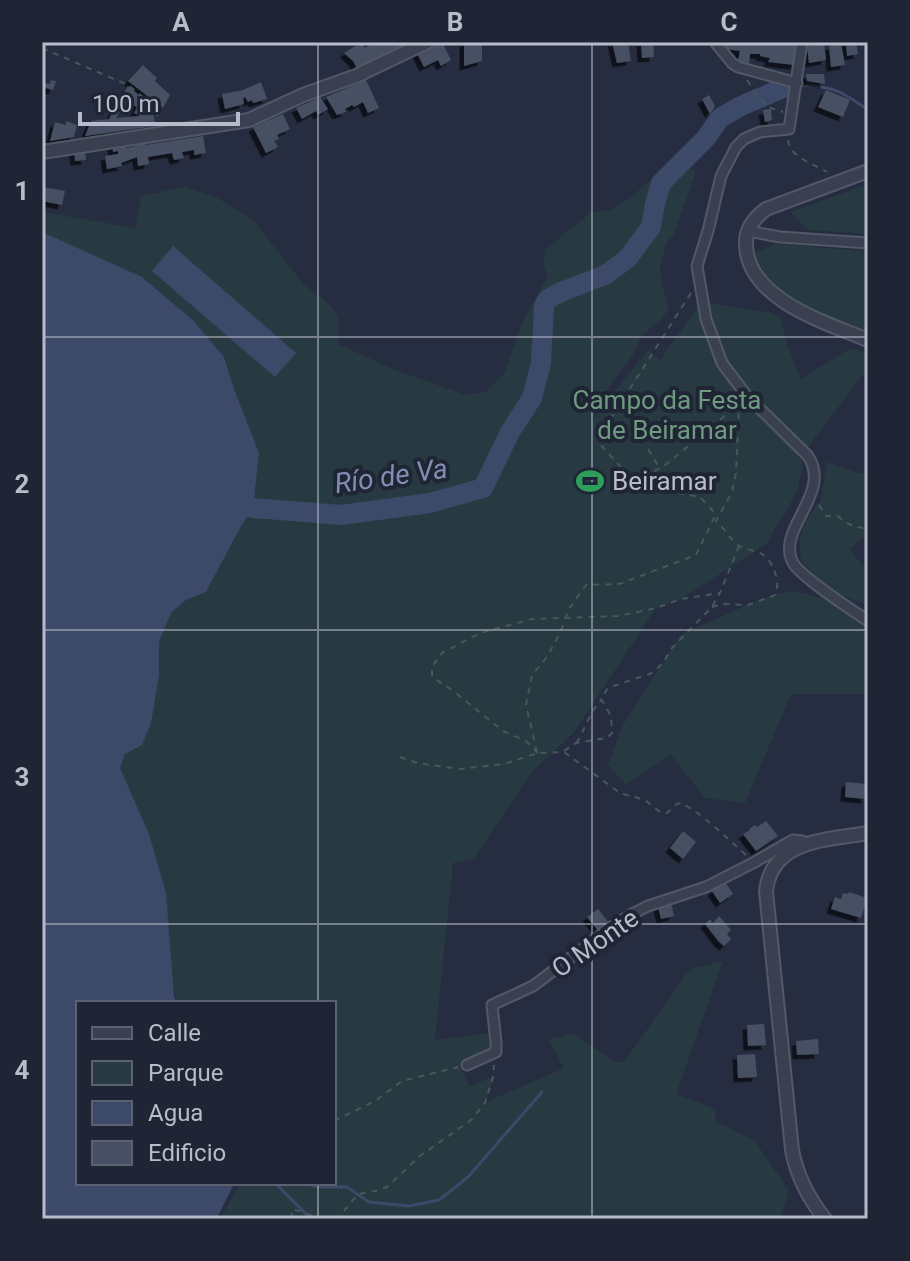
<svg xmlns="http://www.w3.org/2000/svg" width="910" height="1261" viewBox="0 0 910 1261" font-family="Roboto,sans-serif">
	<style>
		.green { fill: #283a41 }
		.water { fill: #3c4968 }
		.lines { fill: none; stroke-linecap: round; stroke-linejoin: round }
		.stream { stroke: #3c4968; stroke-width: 3 }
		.river { stroke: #3c4968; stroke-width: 20 }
		.building { fill: #474f64; filter: url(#shadow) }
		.minor-casing { stroke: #525867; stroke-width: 13 }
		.tertiary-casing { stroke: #525867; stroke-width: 16 }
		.path { stroke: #46575e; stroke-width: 2; stroke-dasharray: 6 6; stroke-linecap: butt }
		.minor { stroke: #3a4050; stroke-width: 9 }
		.tertiary { stroke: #3a4050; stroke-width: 12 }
		.grid { fill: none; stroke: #b7bbca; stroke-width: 2; stroke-opacity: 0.55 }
		.labels { text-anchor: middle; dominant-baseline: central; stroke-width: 8; stroke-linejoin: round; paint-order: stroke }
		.park-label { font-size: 26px; fill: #6e9a7f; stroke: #1f2535 }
		.poi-label { font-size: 26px; fill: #b7bbca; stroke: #1f2535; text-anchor: start }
		.street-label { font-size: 26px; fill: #b7bbca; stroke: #1f2535 }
		.water-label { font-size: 28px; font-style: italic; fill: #7f8eb1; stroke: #1f2535 }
		.neatline { fill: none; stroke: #b7bbca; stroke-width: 3 }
		.grid-label { font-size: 26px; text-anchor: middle; font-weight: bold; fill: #b7bbca }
	</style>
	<defs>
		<filter id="shadow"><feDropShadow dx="-4.5" dy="4.5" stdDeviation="0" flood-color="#0009"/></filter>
	</defs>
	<rect width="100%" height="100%" fill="#262d40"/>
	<!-- green -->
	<g class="green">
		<path d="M672 167 686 168 696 171 674 234 666 244 660 266 662 285 669 308 662 319 642 335 633 355 611 384 590 422 648 350 660 360 699 305 712 352 726 377 798 455 803 464 797 492 766 544 681 599 656 608 574 732 532 772 474 858 453 863 435 1040 490 1033 489 1046 482 1053 460 1067 469 1086 493 1077 486 1102 564 1068 549 1040 573 1033 616 1063 625 1061 690 969 723 961 676 1094 715 1109 716 1121 755 1141 789 1191 780 1219H220L239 1185 237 1183H334V1003H177L119 768 159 675V642L171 613 186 600 206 592 240 528 253 508 234 389 224 357 194 321 142 277 42 233V212L135 228 141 196 184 187 214 196 253 220 305 286 324 299 338 315V344L395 370 466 395 486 392 504 374 523 321 548 276 543 265 546 249 590 213 612 210 632 196 656 176Z"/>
		<path d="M868 184V234L808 230 791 212Z"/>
		<path d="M774 244 868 251V333C832 317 765 297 756 253Z"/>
		<path d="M708 303 771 313 781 318 788 347 801 379 851 348 868 353V368L807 448 736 375 725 360Z"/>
		<path d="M827 462 854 472 868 474V534L849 549 868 571V604C839 598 821 581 801 561L799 540 806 521 821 499Z"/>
		<path d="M790 591C817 595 849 606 868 626V694H791L745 803 705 798 671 755 626 784 608 765 623 725 680 635 763 598Z"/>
	</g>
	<!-- water -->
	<g class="water">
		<path d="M42 232 142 277 194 321 224 357 234 389 259 453 253 508 240 528 206 592 186 600 171 613 159 642V675L151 723 142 745 125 754 120 768 149 834 166 893 174 996 177 1003H78V1183H237L233 1186 217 1218 42 1219Z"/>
		<path d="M173 246 296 353 275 377 152 271Z"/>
	</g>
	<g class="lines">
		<!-- stream -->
		<g class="stream">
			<path d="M802 85C835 87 841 91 868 110"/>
			<path d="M275 1183 311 1219"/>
			<path d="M304 1183 318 1187H347L369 1202 409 1206 439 1200 468 1177 542 1092"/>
		</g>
		<!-- river -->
		<path class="river" d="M253 508 341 515 430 503 483 488 510 432 532 398 541 363 544 306 548 299 561 292 605 275 627 259 651 227 655 204 661 183 706 138 720 118 741 106 783 88"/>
	</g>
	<!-- building -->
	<g class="building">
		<path d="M362 42 365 48 373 42H413L358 70 353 61 344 53Z"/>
		<path d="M435 42H442L451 60 441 66 438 60 424 67 416 51Z"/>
		<path d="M464 42H482V61L464 66Z"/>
		<path d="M612 42H628L631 61 617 63Z"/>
		<path d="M641 42H653L654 57 642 58Z"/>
		<path d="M718 42H792L799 46 795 65 768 62 770 58 760 56V54H750L749 64 738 61 740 51 726 49Z"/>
		<path d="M846 42H856L858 54 847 56Z"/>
		<path d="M824 43 826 60 809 63 807 46Z"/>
		<path d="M841 43 845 65 831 67 829 46Z"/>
		<path d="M143 65 157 78 155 81 170 95 163 108 128 81Z"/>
		<path d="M806 74H824L825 84 807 81Z"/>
		<path d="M51 80 56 81 53 90 42 87 44 83 50 84Z"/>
		<path d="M366 80 379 108 368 113 363 102 354 107 352 105 345 109 346 112 337 115 326 97Z"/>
		<path d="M261 82 267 99 253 103 252 100 248 102 245 97 243 98 244 104 225 109 222 94 243 90Z"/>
		<path d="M128 86 151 105 156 126 85 136 91 121 109 119 115 108 120 111 116 118 140 116 134 113 137 108 134 105 129 111 123 106 120 105 119 108 116 106Z"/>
		<path d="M826 90 850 100 843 117 818 107Z"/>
		<path d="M709 95 715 106 710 114 702 99Z"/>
		<path d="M320 97 328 109 318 115 316 111 302 119 296 108Z"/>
		<path d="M771 109 772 120 765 122 763 110Z"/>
		<path d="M283 114 290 129 277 135 279 139 274 141 278 147 266 153 253 127Z"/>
		<path d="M66 121 77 125 74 137 50 141 55 122 66 125Z"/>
		<path d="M203 136 206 153 194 155V150L182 152 184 158 174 160 172 153 148 157 149 164 138 166 137 157 121 163 122 166 107 169 105 156 118 154V151L113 152 112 145 125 143 126 148 136 146 135 141 144 140 145 145Z"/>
		<path d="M85 150 86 160 75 161 74 151Z"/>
		<path d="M42 187 65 191 62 205 42 201Z"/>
		<path d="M846 782 867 784 866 799 845 797Z"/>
		<path d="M766 821 778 836 756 851 743 834 750 830 749 829 755 825 757 827Z"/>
		<path d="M683 831 696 842 683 859 670 848Z"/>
		<path d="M725 882 733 894 720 903 712 891Z"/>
		<path d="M849 892 867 898 861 918 831 909 835 897 841 899 843 893 848 894Z"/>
		<path d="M671 902 674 916 661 919 658 906Z"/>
		<path d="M598 909 609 923 599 932 587 917Z"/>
		<path d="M719 916 731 930 727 934 731 939 724 946 719 942 705 924 710 919 713 923Z"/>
		<path d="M764 1024 766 1045 748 1046 747 1025Z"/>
		<path d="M818 1039 819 1054 797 1055 796 1041Z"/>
		<path d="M755 1054 757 1077 738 1078 737 1055Z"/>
	</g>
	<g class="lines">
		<!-- minor casing -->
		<g class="minor-casing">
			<g id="minor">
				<path d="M715 42 732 63 738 67 797 83"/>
				<path d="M802 42 789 129 760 132 744 139 736 147 721 176 708 231 697 266 706 319 722 363 747 396 808 456C833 494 775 529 793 563 802 578 851 609 868 621"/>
				<path d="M748 231 780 237 868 243"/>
				<path d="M467 1065 496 1052V1042L492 1005 533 986 614 925 632 914 648 906 706 887 753 863 793 840 803 841 807 843"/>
			</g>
		</g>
		<!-- tertiary casing -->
		<g class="tertiary-casing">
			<g id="tertiary">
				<path d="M42 152 249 120 303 95 356 76 427 42"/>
				<path d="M868 171 766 209C754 218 745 229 746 245 748 300 827 323 868 340"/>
				<path d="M825 1219C808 1198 797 1176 792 1150L766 891C772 839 828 840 868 833"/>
			</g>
		</g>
		<!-- path -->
		<g class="path">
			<path d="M42 48 128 85 154 106 160 121"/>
			<path d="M747 80 756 94 768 107 783 112"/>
			<path d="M788 140C790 158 813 163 827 172"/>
			<path d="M691 293 599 437V443L634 482 664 466 739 404"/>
			<path d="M648 449 657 464 663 466"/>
			<path d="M819 505 826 516H838C847 525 855 527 868 529"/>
			<path d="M712 607 722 604 748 605 775 595C781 583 774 562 762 554 755 550 745 550 738 545 730 539 724 528 716 521L732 492 736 473 739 406"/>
			<path d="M576 743 579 739 592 712 601 700"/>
			<path d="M564 751 576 743 607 738 612 733 611 716 601 699 608 688 652 673 663 663 672 648 711 608 720 593 739 546"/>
			<path d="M537 752 526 705 532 675 547 657 560 633 569 609 586 585 619 584 696 555 714 518V512L700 497 667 491 634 482"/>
			<path d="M538 753 526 741 503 731 452 690 432 677V667L442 653 480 633 532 619 618 616 656 608 681 599 720 593"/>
			<path d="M400 757 417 763 460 769 504 764 538 753 564 752 620 793 645 800 660 812 667 813 677 804 681 803 695 811 715 827 747 856"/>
			<path d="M334 1121 375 1101 402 1081 458 1067"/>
			<path d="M291 1219 293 1209 322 1219"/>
			<path d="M335 1219 340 1216 358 1194 375 1191 387 1187 420 1156 471 1120 485 1103 493 1077 494 1065"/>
		</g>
		<!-- minor -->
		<use href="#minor" class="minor"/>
		<!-- tertiary -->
		<use href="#tertiary" class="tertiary"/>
	</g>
	<!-- grid -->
	<path class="grid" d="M318 42V1003M592 42V1219M42 337H868M42 630H868M42 924H868M318 1183V1219"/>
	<!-- icons -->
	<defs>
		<g id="stadium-bare" transform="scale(2.16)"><path d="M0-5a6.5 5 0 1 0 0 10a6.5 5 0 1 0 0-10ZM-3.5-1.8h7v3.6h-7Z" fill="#2e9e5b" stroke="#1f2535" stroke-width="2.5" paint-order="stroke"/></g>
	</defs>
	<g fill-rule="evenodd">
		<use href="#stadium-bare" x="590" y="481"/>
	</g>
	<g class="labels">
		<!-- park labels -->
		<g class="park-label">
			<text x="667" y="400">Campo da Festa<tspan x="667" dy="30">de Beiramar</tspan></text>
		</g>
		<!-- poi labels -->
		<g class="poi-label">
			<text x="612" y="481">Beiramar</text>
		</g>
		<!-- street labels -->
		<g class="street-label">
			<text transform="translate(595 943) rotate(-35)">O Monte</text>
		</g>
		<!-- water labels -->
		<g class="water-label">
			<text transform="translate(391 476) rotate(-8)">Río de Va</text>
		</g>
	</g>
	<!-- border -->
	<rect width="910" height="1261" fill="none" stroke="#1f2535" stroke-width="88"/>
	<!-- legend -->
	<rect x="76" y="1001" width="260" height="184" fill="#1f2535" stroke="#5c6171" stroke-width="2"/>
	<rect x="92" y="1027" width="40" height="12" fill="#3a4050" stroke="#5c6171" stroke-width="2"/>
	<text x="148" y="1041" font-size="24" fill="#b7bbca">Calle</text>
	<rect x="92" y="1061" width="40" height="24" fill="#283a41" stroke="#5c6171" stroke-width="2"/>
	<text x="148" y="1081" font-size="24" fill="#b7bbca">Parque</text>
	<rect x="92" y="1101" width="40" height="24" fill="#3c4968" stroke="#5c6171" stroke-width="2"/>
	<text x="148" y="1121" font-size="24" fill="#b7bbca">Agua</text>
	<rect x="92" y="1141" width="40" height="24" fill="#474f64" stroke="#5c6171" stroke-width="2"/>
	<text x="148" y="1161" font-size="24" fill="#b7bbca">Edificio</text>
	<!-- scale -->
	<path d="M80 112v12h158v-12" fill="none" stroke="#b7bbca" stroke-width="4"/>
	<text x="92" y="112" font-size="24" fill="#b7bbca" stroke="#1f2535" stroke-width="6" paint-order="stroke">100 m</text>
	<rect x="44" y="44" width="822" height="1173" class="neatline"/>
	<g class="grid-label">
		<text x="181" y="31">A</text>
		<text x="455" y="31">B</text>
		<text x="729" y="31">C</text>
		<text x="22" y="200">1</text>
		<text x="22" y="493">2</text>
		<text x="22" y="786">3</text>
		<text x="22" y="1079">4</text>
	</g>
</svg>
